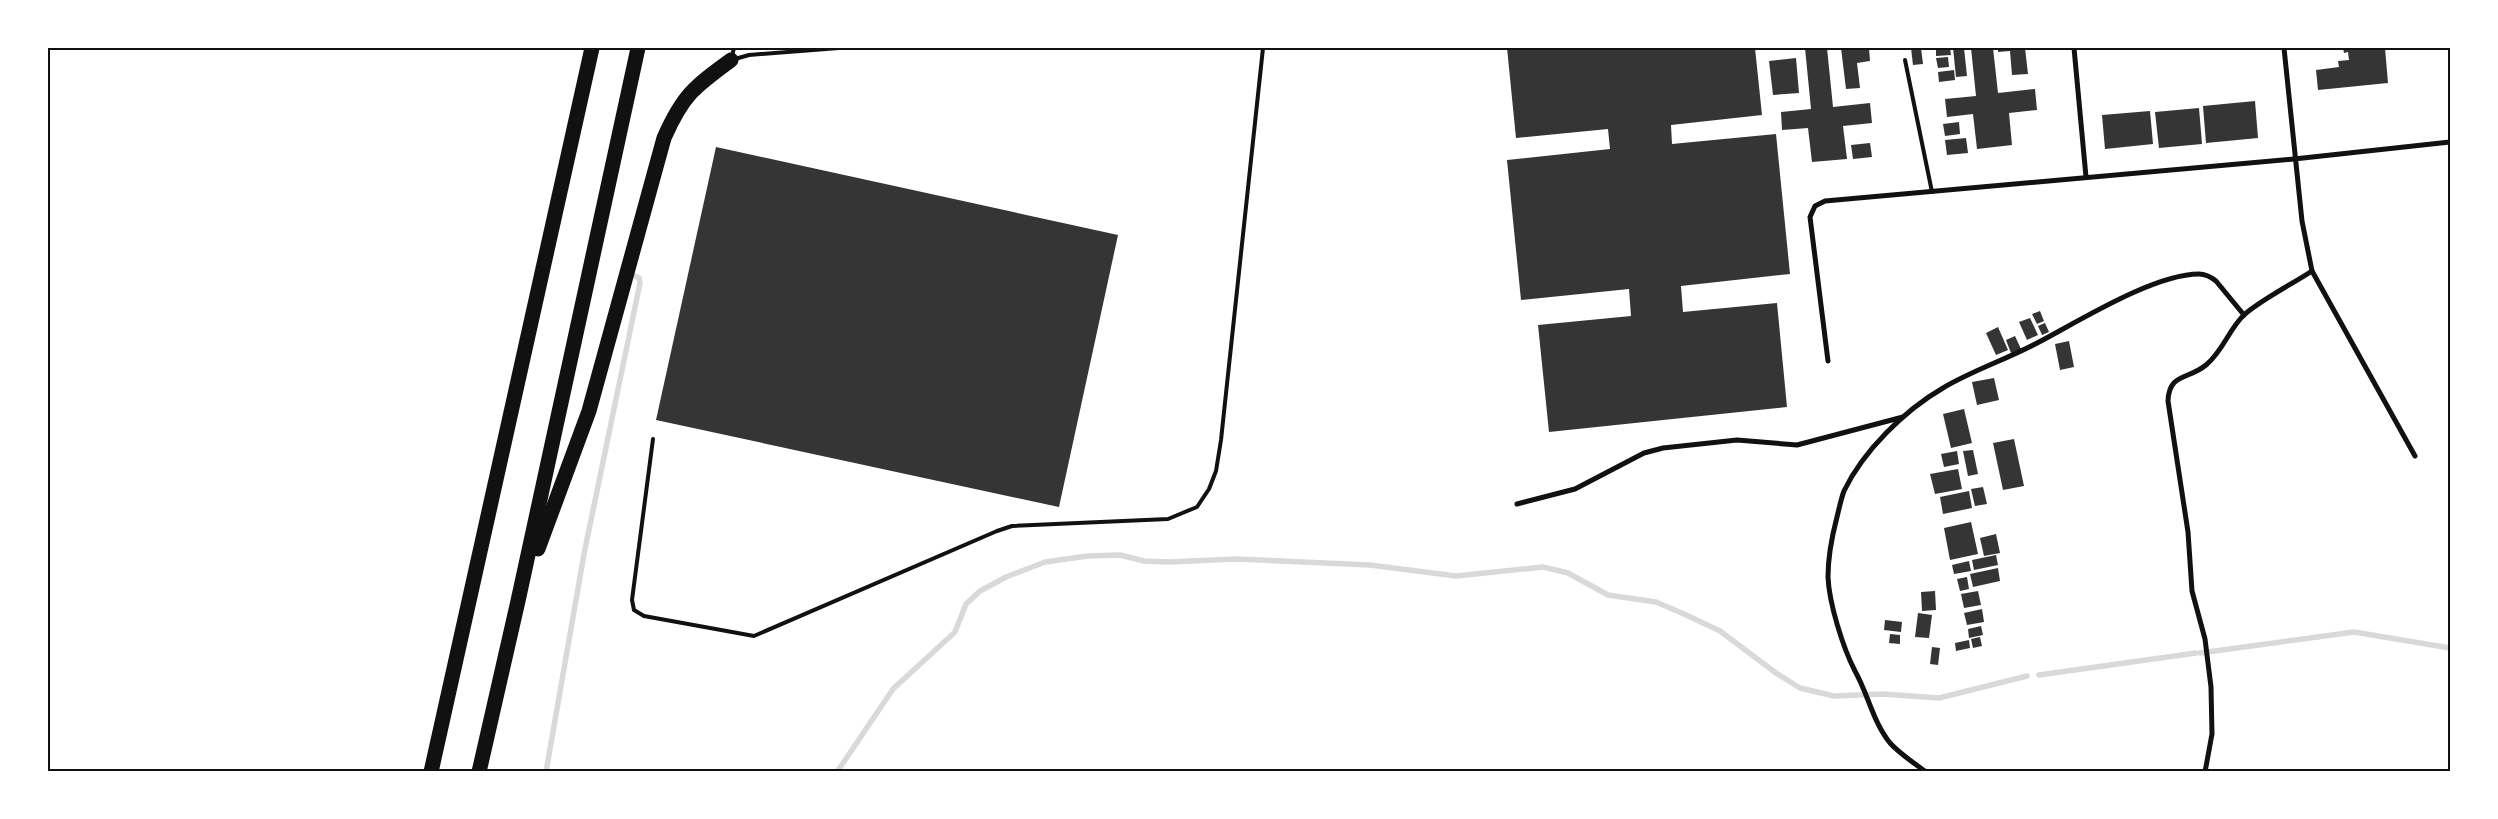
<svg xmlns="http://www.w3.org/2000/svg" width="2498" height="819" viewBox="0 0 2498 819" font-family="'PT Sans Narrow',sans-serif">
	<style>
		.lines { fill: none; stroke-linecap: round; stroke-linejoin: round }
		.stream { stroke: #d9d9d9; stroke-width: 5.5 }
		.building { fill: #353535 }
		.service { stroke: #111; stroke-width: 4 }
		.minor { stroke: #111; stroke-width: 5 }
		.motorway { stroke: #111; stroke-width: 15 }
		.neatline { fill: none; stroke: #111; stroke-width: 2 }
	</style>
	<rect width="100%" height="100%" fill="#fff"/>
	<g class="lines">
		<!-- stream -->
		<g class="stream">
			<path d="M2200 653 2354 632 2450 648"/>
			<path d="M2039 675 2196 653"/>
			<path d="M546 772 584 554 640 283 639 278 635 276"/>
			<path d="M837 772 893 689 955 632 966 604 980 591 1006 577 1045 562 1088 556 1120 555 1144 561 1169 562 1236 559 1370 565 1456 576 1543 567 1568 573 1608 595 1656 602 1684 614 1720 631 1776 673 1800 688 1834 696 1883 694 1939 698 2027 676"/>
		</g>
	</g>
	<!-- building -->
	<g class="building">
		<path d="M1507 48H1755L1762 115 1671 125 1672 144 1776 134 1790 274 1681 286 1683 312 1777 303 1787 407 1549 432 1538 325 1631 316 1629 289 1521 300 1507 160 1610 149 1608 129 1516 138Z"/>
		<path d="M1805 48H1827L1833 107 1870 103 1872 123 1843 126 1847 159 1812 162 1808 128 1782 130 1781 112 1811 109Z"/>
		<path d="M1841 48H1869L1870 61 1857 63 1860 88 1846 89Z"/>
		<path d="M1911 48H1921L1923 64 1913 65Z"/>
		<path d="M1936 48H1950L1951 55 1936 56Z"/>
		<path d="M1953 48H1964L1967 76 1956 77Z"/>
		<path d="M1971 48H1993L1998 93 2035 89 2037 110 2009 113 2012 145 1977 149 1973 114 1947 117 1945 99 1976 96Z"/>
		<path d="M1998 48H2025L2028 74 2012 75 2010 51 1998 52Z"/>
		<path d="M2343 48H2385L2388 83 2318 90 2316 70 2339 67 2338 61 2349 60 2348 52 2344 53Z"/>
		<path d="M1948 57 1949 67 1938 68 1936 58Z"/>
		<path d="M1796 58 1799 93 1773 95 1769 61Z"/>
		<path d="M1954 70 1955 80 1939 82 1938 72Z"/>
		<path d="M2255 101 2258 138 2206 143 2203 106Z"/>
		<path d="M2199 108 2202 144 2159 148 2155 112Z"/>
		<path d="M2150 111 2153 144 2105 149 2102 115Z"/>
		<path d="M1959 122 1960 134 1945 136 1943 124Z"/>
		<path d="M1966 138 1968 153 1947 155 1945 140Z"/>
		<path d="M1870 143 1872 157 1853 159 1851 145Z"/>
		<path d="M716 147 1118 235 1059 507 656 420Z"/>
		<path d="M2040 311 2044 321 2037 324 2032 314Z"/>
		<path d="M2030 318 2038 335 2027 340 2019 322Z"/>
		<path d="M2045 323 2049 332 2042 335 2038 326Z"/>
		<path d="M1998 327 2008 350 1996 355 1986 333Z"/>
		<path d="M2015 336 2021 349 2011 353 2006 340Z"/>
		<path d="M2069 341 2074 367 2060 370 2055 344Z"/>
		<path d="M1994 378 1999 400 1977 405 1972 382Z"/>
		<path d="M1964 409 1972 443 1951 448 1943 414Z"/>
		<path d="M2014 439 2024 486 2003 490 1993 443Z"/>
		<path d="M1973 450 1978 474 1968 476 1963 451Z"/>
		<path d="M1957 451 1959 464 1944 467 1941 454Z"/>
		<path d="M1958 469 1962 489 1935 494 1930 474Z"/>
		<path d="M1983 487 1987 504 1975 506 1971 489Z"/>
		<path d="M1969 491 1972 508 1943 514 1940 497Z"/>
		<path d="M1971 522 1978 554 1950 560 1944 528Z"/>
		<path d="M1996 534 2000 553 1984 556 1980 538Z"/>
		<path d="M1996 555 1998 565 1974 570 1972 560Z"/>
		<path d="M1969 561 1971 571 1954 574 1952 565Z"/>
		<path d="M1998 568 2000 581 1973 587 1970 574Z"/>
		<path d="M1967 577 1969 589 1960 591 1957 579Z"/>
		<path d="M1935 591 1936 610 1922 611 1921 592Z"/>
		<path d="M1978 591 1981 605 1964 608 1961 594Z"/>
		<path d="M1982 609 1984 622 1967 625 1964 613Z"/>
		<path d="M1918 613 1932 615 1929 638 1915 637Z"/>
		<path d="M1885 620 1902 622 1901 632 1884 630Z"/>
		<path d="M1981 626 1983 635 1969 638 1968 629Z"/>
		<path d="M1890 634 1900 635V644L1889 643Z"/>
		<path d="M1980 637 1982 646 1973 648 1971 639Z"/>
		<path d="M1969 640 1970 648 1956 651 1955 643Z"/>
		<path d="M1932 647 1940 648 1938 665 1930 664Z"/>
	</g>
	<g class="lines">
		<!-- service -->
		<g class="service">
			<path d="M732 56 734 48"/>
			<path d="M735 59 749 55 839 48"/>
			<path d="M1905 60 1932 192"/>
			<path d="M653 439 632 600 634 610 644 616 754 636 997 531 1012 526 1168 519 1197 507 1209 489 1216 471 1221 440 1263 48"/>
		</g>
		<!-- minor -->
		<g class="minor">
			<path d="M2074 48 2086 177"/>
			<path d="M2284 48 2302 221 2312 271 2415 456"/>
			<path d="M1828 361 1810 217 1815 206 1825 201 2294 159 2450 142"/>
			<path d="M1517 504 1575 489 1644 453 1663 448 1737 440 1797 445 1903 417"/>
			<path d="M1926 772C1914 763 1900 754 1890 743 1873 722 1868 694 1855 671 1843 648 1829 603 1828 577 1828 557 1832 536 1837 517 1839 509 1841 499 1844 491 1863 451 1905 410 1943 388 1973 370 2008 359 2039 342 2079 321 2154 274 2199 274 2206 274 2211 277 2216 281L2244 315"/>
			<path d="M2205 772 2212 734 2211 687 2205 639 2192 591 2188 532 2168 401C2169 373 2188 380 2206 365 2223 351 2229 329 2244 315 2259 301 2294 283 2312 271"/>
		</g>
		<!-- motorway -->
		<g class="motorway">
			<path d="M538 549 589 411 664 138C683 95 694 87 731 60"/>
			<path d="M431 772 592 48"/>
			<path d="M479 772 518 601 638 48"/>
		</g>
	</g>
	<!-- border -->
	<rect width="2498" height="819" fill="none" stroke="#ffffff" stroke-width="98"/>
	<rect x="49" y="49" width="2400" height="721" class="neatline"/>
</svg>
